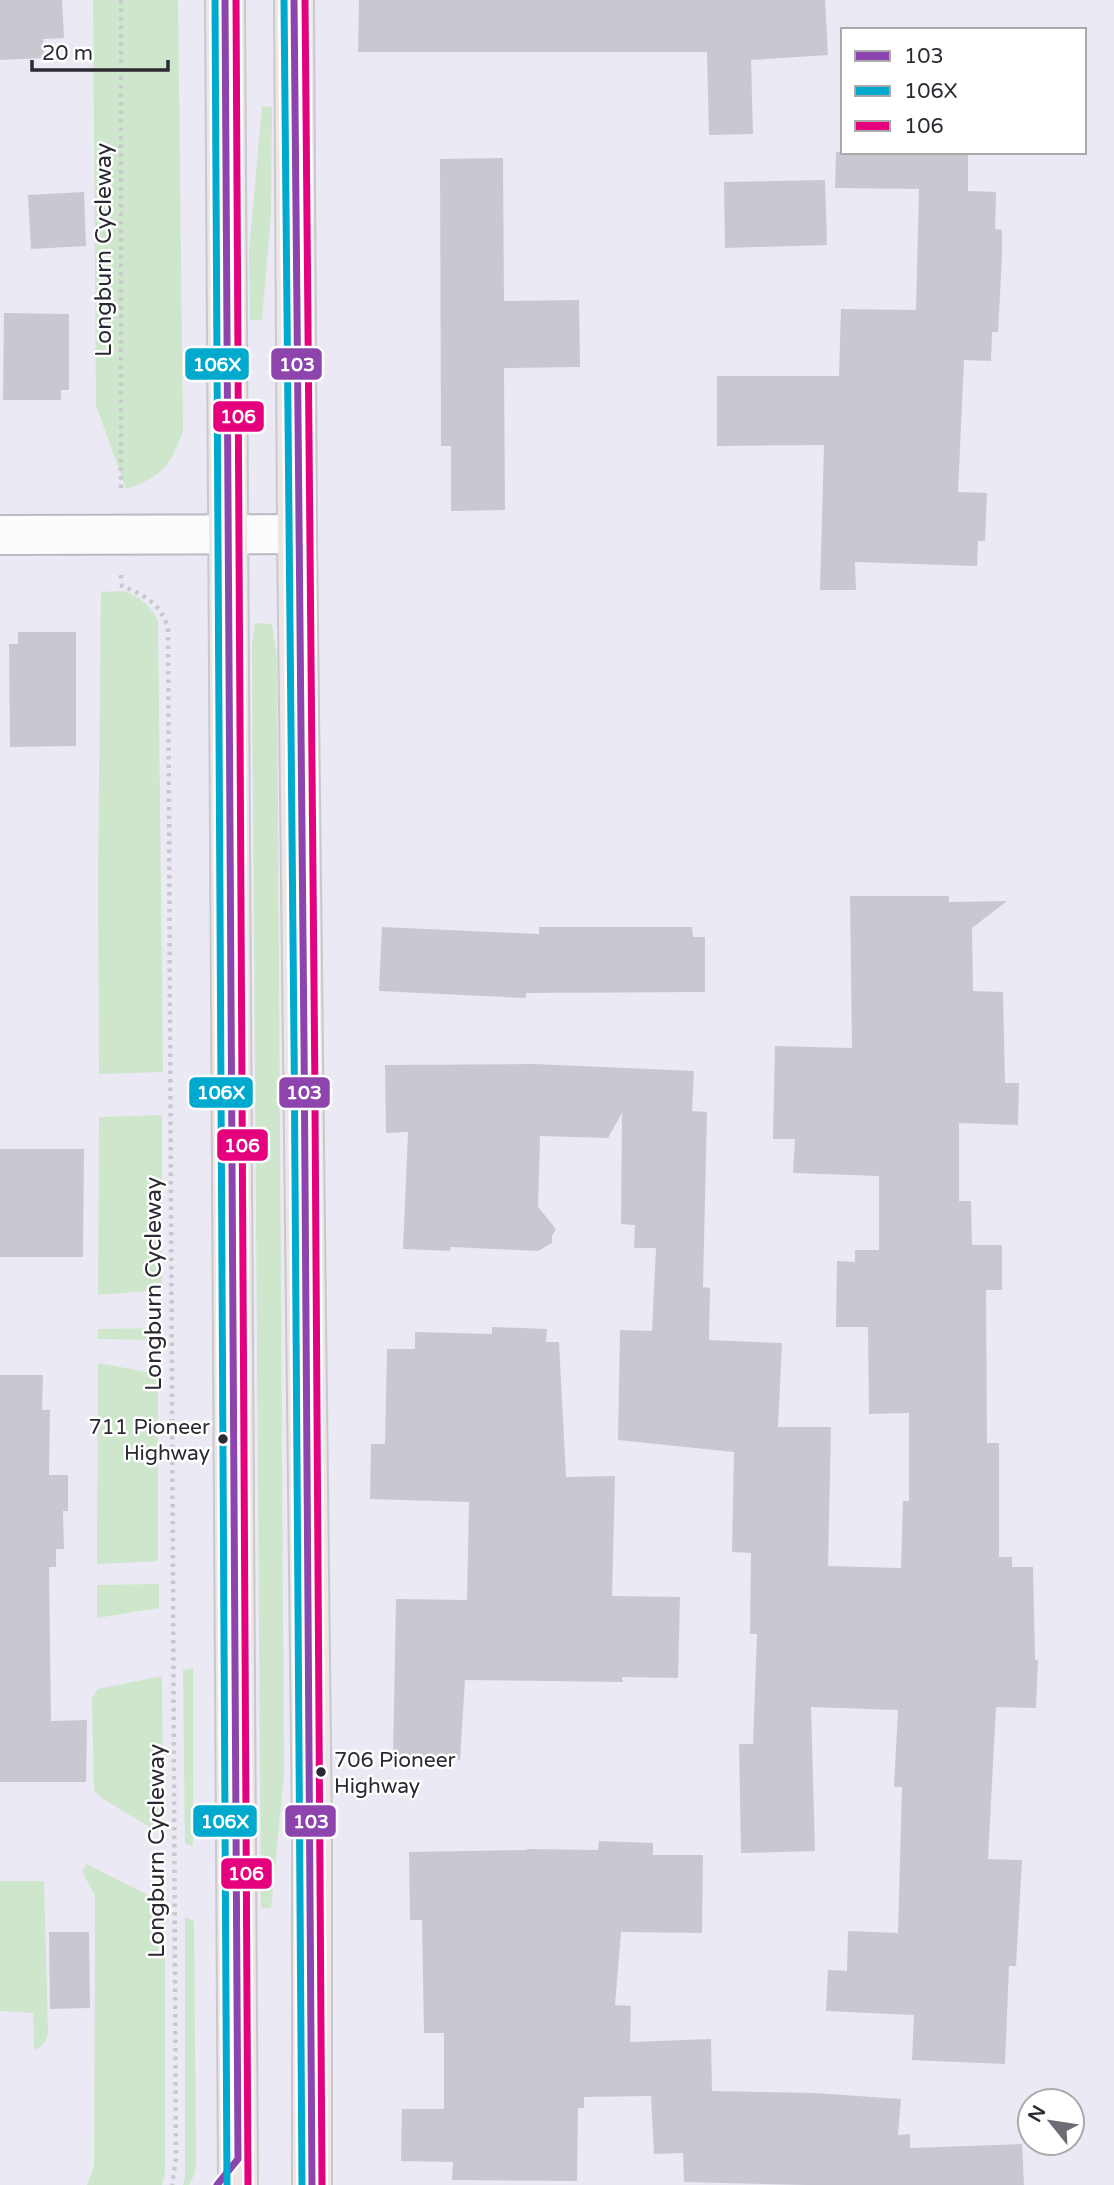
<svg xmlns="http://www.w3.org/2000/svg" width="1114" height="2185" viewBox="0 0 1114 2185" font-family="'Varela Round',sans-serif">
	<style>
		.green { fill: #cee6cb }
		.building { fill: #c9c8d1 }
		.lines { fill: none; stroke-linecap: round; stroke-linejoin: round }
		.minor-casing { stroke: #bbb9c1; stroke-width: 42 }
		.major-casing { stroke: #c9c8ce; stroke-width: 42 }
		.path { stroke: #c9c9cd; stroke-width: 4.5; stroke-dasharray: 3.5 5; stroke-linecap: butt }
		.minor { stroke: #fcfcfd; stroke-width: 38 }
		.major { stroke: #eee6e6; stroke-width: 38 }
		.bus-1-casing { stroke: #fff; stroke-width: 12 }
		.bus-2-casing { stroke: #fff; stroke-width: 12 }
		.bus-3-casing { stroke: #fff; stroke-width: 12 }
		.bus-1 { stroke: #8e44ad; stroke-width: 7 }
		.bus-2 { stroke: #00a9ce; stroke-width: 7 }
		.bus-3 { stroke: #e5007d; stroke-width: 7 }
		.bus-dot { fill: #2b2a32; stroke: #fff; stroke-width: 2.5 }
		.labels { text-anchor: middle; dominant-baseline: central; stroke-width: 5; stroke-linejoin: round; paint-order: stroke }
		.bus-label { font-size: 21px; fill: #2b2a32; stroke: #fff; text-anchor: end }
		.street-label { font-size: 23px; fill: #2b2a32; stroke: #fff }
		.line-badge { stroke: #fff; stroke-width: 2.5 }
		.badge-label { font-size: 19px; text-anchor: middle; font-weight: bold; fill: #fff }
	</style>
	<rect width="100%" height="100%" fill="#ebe9f4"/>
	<!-- green -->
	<g class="green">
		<path d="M93 0H178L183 431C170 466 163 476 126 489L96 405Z"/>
		<path d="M262 106 272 107 271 214 262 320H250L249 251Z"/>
		<path d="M124 591C140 598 150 604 158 621L163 1072 99 1074 98 879 101 592Z"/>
		<path d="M255 623 272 624 277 657 284 1773 271 1908H261L252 645Z"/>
		<path d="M162 1115V1290L98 1295 99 1117Z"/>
		<path d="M160 1328V1340L98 1339V1329Z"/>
		<path d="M98 1363 158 1374V1561L97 1564Z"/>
		<path d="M159 1584V1608L97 1618V1585Z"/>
		<path d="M193 1668V1846L185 1844 183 1670Z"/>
		<path d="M162 1676 163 1835 100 1797 94 1790 92 1698 98 1689Z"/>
		<path d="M87 1864 165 1904V2172L162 2185H87L94 2166 95 1903V1896L83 1873V1869Z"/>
		<path d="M0 1881H44L48 2032C47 2041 43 2046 34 2050L33 2013 0 2011Z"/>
		<path d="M185 1917 194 1921 196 2162 195 2173 189 2185H183L185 2176Z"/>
	</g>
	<!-- building -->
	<g class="building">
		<path d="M0 0H62L64 38 43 39 44 58 0 60Z"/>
		<path d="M359 0H825L828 55 751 60 753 134 709 135 707 52H358Z"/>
		<path d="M836 152H968V191L996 192 995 229 1002 230V257L998 332H992L991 361 964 360 958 492 987 493 985 541H978L977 566 855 562 856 590H820L824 445 717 446V376H839L841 309 916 310 919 189 835 188Z"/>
		<path d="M503 158 504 301 579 300 580 367 504 368 505 510 451 511V446H441L440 159Z"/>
		<path d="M825 180 827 245 725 248 724 182Z"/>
		<path d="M84 192 86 246 31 249 28 195Z"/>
		<path d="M4 313 69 314V390H61V400H3Z"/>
		<path d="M18 632H76V746L10 747 9 644H18Z"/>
		<path d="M850 896H949V902L1007 901 972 928 973 991 1003 992 1005 1083H1019L1018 1125 959 1123V1201H971L972 1245H1002V1290H986L987 1443H999V1557H1012V1567H1033L1035 1660H1038L1036 1708 996 1707 988 1859 1022 1860 1016 1966H1009L1005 2064 912 2060 914 2015 826 2011 828 1970 847 1971 848 1931 898 1933 902 1787H894L898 1710 811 1707 815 1851 741 1853 739 1744H753L757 1634H750L751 1553 732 1552 734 1452 618 1440 620 1330 652 1331 656 1248H634L635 1225 621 1224 622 1113 608 1138 540 1136 538 1207 556 1229 552 1236V1243L538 1251 451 1247 450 1251 403 1249 408 1132 386 1133 385 1065 534 1064 694 1071 692 1111 707 1112 703 1287 710 1288 709 1340 782 1343 778 1427H831L828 1566 901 1568 903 1501H909V1413L869 1414 868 1327H836L837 1261 855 1262V1250H879V1176L793 1173 795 1139H773L775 1046 852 1048Z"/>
		<path d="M382 927 539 934V927H692L693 937H705V992L526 993V998L379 991Z"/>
		<path d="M0 1149H84L83 1257H0Z"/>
		<path d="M492 1327 547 1329 546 1342H559L566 1477 615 1476 612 1596 680 1597 678 1678 622 1677 623 1682 465 1680 460 1760 393 1757 396 1599 467 1600 469 1502 370 1499 371 1444H385L387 1349H415V1332L492 1334Z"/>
		<path d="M0 1375H43L42 1410H50L49 1475H68V1511H63L64 1549H56V1567H49L51 1721 87 1720 86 1782H0Z"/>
		<path d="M599 1841 653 1843V1855H703L702 1933 621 1932 615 2005 631 2006 630 2042 711 2039 712 2091 814 2093 901 2099 898 2135 910 2134V2148L1022 2144 1024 2185H805L684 2182 683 2153 654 2154 651 2096 584 2097V2108H578L577 2181 452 2180 453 2162 401 2161 402 2109H444V2033H424L422 1920H410L409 1852 527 1850V1849L598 1850Z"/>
		<path d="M49 1932H89L90 2008 50 2009Z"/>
	</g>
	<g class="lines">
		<!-- minor casing -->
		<g class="minor-casing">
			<path id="minor" d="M0 535 297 534"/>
		</g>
		<!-- major casing -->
		<g class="major-casing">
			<g id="major">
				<path d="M225 0 238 2185"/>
				<path d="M294 0 297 534 312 1832V2185"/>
			</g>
		</g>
		<!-- path -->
		<g class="path">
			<path d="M121 0V493"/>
			<path d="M121 575 122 586C146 596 160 603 168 628L176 2158 172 2185"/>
		</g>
		<!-- minor -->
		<use href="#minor" class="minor"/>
		<!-- major -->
		<use href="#major" class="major"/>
		<!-- bus-1 casing -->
		<g class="bus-1-casing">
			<g id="bus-1">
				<path d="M294 0C298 728 312 1457 312 2185"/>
				<path d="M217 2185 238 2159 225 0"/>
			</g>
		</g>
		<!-- bus-2 casing -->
		<g class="bus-2-casing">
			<g id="bus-2">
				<path d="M215 0 227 2185"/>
				<path d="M284 0C288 728 302 1457 302 2185"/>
			</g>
		</g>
		<!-- bus-3 casing -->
		<g class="bus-3-casing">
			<g id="bus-3">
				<path d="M236 0 248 2185"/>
				<path d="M305 0C309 728 322 1457 322 2185"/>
			</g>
		</g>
		<!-- bus-1 -->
		<use href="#bus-1" class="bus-1"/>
		<!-- bus-2 -->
		<use href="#bus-2" class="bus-2"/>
		<!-- bus-3 -->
		<use href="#bus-3" class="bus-3"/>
	</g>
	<!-- markers -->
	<g class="bus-dot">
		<circle cx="223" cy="1439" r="6"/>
		<circle cx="321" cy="1772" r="6"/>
	</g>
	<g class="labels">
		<!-- bus labels -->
		<g class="bus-label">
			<text x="210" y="1427">711 Pioneer<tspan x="210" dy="26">Highway</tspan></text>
			<text x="334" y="1760" text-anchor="start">706 Pioneer<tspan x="334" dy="26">Highway</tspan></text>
		</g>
		<!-- street labels -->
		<g class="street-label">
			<text transform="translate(104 250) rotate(-90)">Longburn Cycleway</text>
			<text transform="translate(154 1284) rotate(-90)">Longburn Cycleway</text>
			<text transform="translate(157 1851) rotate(-90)">Longburn Cycleway</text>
		</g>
	</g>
	<g class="line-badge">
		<rect x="184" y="347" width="66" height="34" rx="7" fill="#00a9ce"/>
		<rect x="270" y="347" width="53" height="34" rx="7" fill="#8e44ad"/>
		<rect x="212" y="400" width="53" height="33" rx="7" fill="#e5007d"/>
		<rect x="278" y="1076" width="53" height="33" rx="7" fill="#8e44ad"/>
		<rect x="188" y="1076" width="66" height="33" rx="7" fill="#00a9ce"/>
		<rect x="216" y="1128" width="53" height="34" rx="7" fill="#e5007d"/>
		<rect x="284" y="1804" width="53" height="34" rx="7" fill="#8e44ad"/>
		<rect x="192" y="1804" width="66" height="34" rx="7" fill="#00a9ce"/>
		<rect x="220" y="1857" width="53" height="33" rx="7" fill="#e5007d"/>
	</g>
	<g class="badge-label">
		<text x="217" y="371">106X</text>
		<text x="297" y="371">103</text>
		<text x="238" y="423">106</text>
		<text x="304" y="1099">103</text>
		<text x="221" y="1099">106X</text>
		<text x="242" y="1152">106</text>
		<text x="311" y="1828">103</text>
		<text x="225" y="1828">106X</text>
		<text x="246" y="1880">106</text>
	</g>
	<!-- legend -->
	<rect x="841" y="28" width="245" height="126" fill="#ffffff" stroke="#aaaaad" stroke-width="2"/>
	<rect x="855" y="51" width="35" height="10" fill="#8e44ad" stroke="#aaaaad" stroke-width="2"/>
	<text x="904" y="63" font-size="21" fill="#2b2a32">103</text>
	<rect x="855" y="86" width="35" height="10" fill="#00a9ce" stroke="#aaaaad" stroke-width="2"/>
	<text x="904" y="98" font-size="21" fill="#2b2a32">106X</text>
	<rect x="855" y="121" width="35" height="10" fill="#e5007d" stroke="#aaaaad" stroke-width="2"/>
	<text x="904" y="133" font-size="21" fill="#2b2a32">106</text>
	<!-- north arrow -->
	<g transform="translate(1051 2122) rotate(300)"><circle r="33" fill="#ffffff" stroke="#aaaaad" stroke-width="2"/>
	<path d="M0-5L12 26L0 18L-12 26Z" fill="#6e6d76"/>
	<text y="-10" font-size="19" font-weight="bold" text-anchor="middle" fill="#2b2a32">N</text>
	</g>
	<!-- scale -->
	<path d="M32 60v10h136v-10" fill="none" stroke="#2b2a32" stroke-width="3.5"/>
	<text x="42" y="60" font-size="21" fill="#2b2a32" stroke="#ffffff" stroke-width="5" paint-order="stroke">20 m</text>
</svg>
